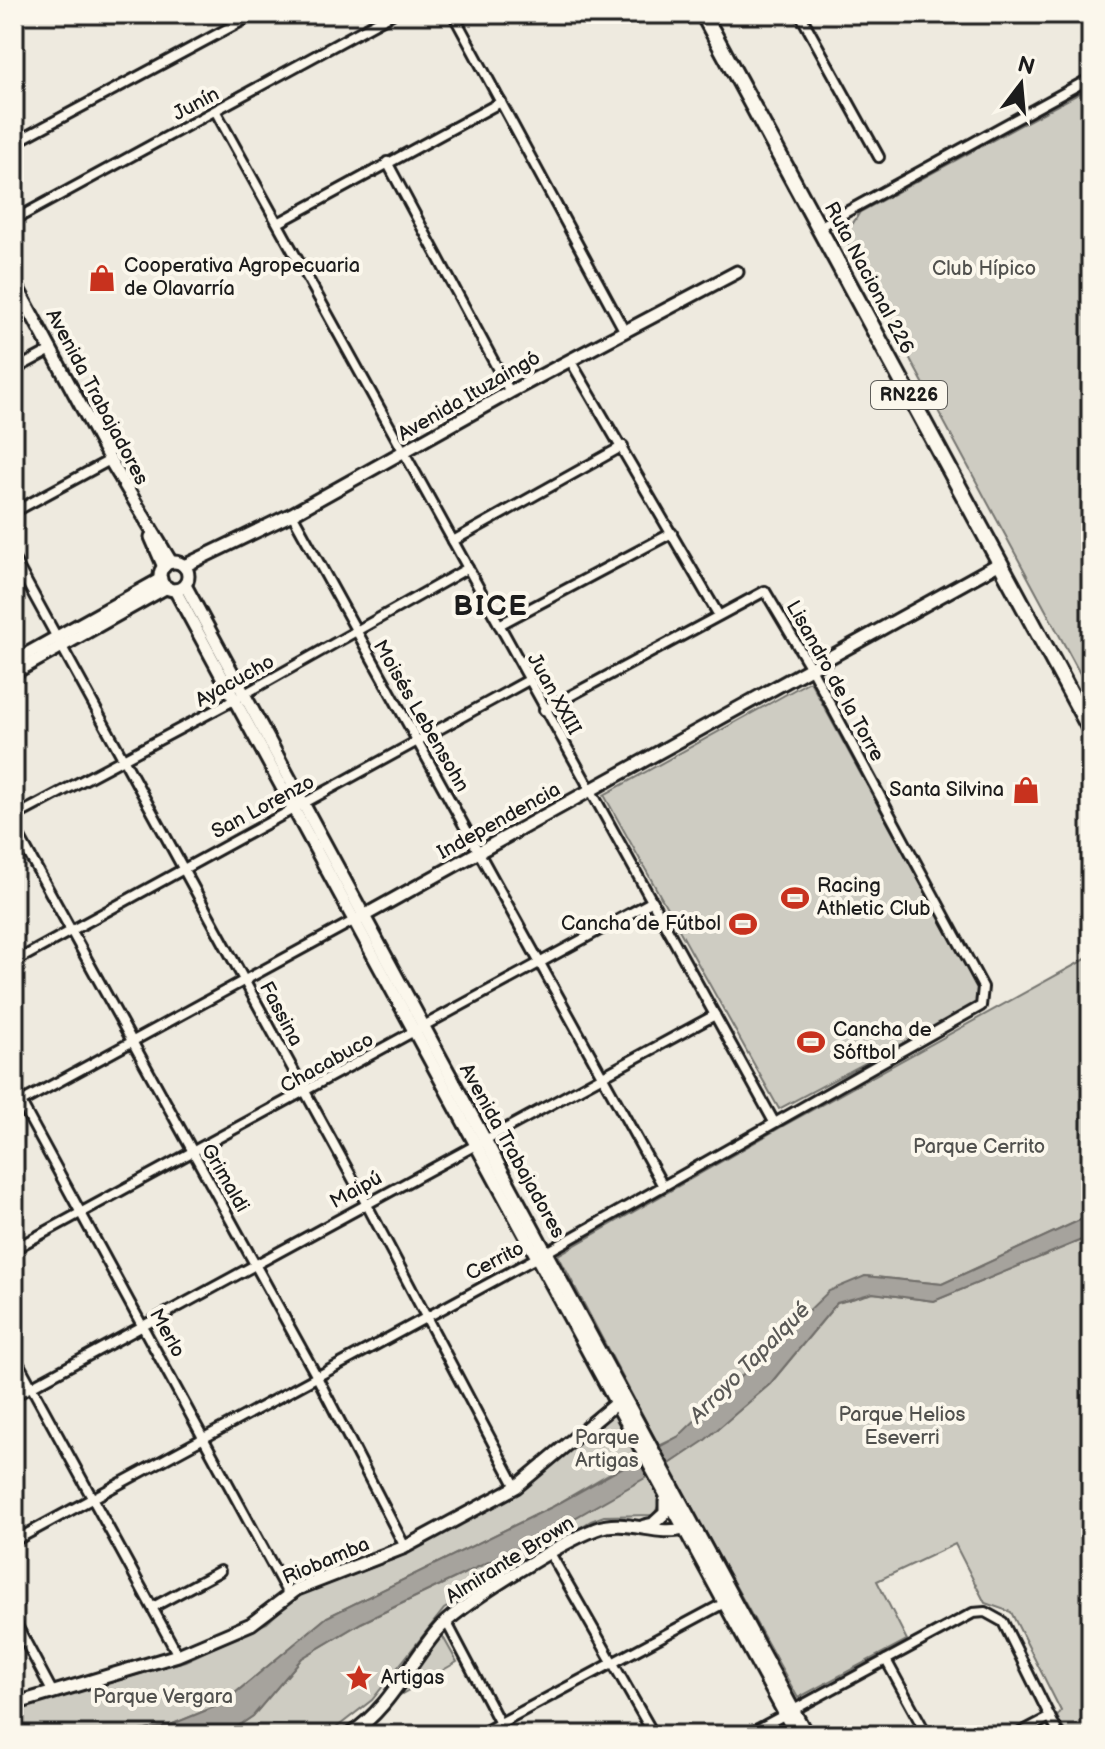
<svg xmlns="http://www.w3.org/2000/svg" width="1105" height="1749" viewBox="0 0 1105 1749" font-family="'Balsamiq Sans',sans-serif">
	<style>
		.green { fill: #ceccc2; stroke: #75746f; stroke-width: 2 }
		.water { fill: #a6a39d; stroke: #6f6d69; stroke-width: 2 }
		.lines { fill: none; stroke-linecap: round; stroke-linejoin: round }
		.street-casing { stroke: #1c1c1c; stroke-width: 14 }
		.secondary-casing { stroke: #1c1c1c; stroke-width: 17 }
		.highway-casing { stroke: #1c1c1c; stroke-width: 20 }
		.street { stroke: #fbf7ec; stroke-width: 8 }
		.secondary { stroke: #fbf7ec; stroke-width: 11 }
		.highway { stroke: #fbf7ec; stroke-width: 14 }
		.labels { text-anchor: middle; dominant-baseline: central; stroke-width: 8; stroke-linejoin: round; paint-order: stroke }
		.shield { fill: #fbf7ec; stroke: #5f5e5a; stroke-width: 2 }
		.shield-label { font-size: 18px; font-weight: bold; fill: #1c1c1c }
		.street-label { font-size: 20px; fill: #1c1c1c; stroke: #fbf7ec }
		.poi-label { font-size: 20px; fill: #1c1c1c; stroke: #fbf7ec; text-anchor: start }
		.park-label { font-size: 20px; fill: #51514e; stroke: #fbf7ec }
		.water-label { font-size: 22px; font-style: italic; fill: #5a5956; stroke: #fbf7ec }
		.district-label { font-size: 28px; font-weight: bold; letter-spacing: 2px; fill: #1c1c1c; stroke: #fbf7ec }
	</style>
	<rect width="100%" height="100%" fill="#eeeadf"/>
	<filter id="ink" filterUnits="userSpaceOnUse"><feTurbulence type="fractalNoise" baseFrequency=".0125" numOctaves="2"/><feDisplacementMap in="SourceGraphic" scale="16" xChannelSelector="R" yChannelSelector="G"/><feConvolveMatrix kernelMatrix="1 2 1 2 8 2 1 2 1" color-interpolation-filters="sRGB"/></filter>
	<g filter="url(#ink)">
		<!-- green -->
		<g class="green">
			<path d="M1091 87V694L847 242 850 228 860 212Z"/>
			<path d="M810 681 984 1000 779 1109 604 795Z"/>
			<path d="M1091 956V1215L942 1284 865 1276 748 1372 680 1436 659 1446 558 1255 783 1126Z"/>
			<path d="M1091 1236V1735H1067L1057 1717 1061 1711 1011 1612 985 1603 955 1544 877 1581 907 1640 798 1698 668 1465 704 1440 770 1384 837 1303 873 1293 934 1301Z"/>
			<path d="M612 1415 619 1418 639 1456 552 1507 327 1617 222 1704 168 1726 128 1733 14 1735V1710L185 1661 267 1623 295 1597 397 1558 518 1492Z"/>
			<path d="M648 1475 660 1502 654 1515 604 1516 591 1521 444 1609 372 1700 327 1735H225L253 1716 302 1658 361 1623 543 1536Z"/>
			<path d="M442 1635 457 1662 390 1701Z"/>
		</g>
		<!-- water -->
		<path class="water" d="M1091 1215V1236L934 1301 873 1293 837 1303 770 1384 704 1441 668 1465 543 1536 361 1623 302 1658 253 1716 225 1735H68L100 1731 128 1733 168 1726 222 1704 327 1617 552 1507 679 1436 829 1291 865 1276 942 1284Z"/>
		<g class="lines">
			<!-- street casing -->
			<g class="street-casing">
				<g id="street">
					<path d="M453 14 624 330"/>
					<path d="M800 14 879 157"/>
					<path d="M216 112 774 1122"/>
					<path d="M14 143 255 14"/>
					<path d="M387 162 510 392"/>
					<path d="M14 220 392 14"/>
					<path d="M280 222 501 102"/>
					<path d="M819 227 1091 78"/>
					<path d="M570 360 718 614"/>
					<path d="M14 370 51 350"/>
					<path d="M14 512 110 460"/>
					<path d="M292 514 663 1186"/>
					<path d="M453 541 623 446"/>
					<path d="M14 559 366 1203 516 1487"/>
					<path d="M499 625 672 533"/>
					<path d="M14 817 234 700 468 568"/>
					<path d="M14 827 316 1375 405 1547"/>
					<path d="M14 962 527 681"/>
					<path d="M14 1090 288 1594"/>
					<path d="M14 1106 355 920"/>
					<path d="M14 1249 653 901"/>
					<path d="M14 1355 178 1655"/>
					<path d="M14 1396 715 1015"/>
					<path d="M14 1541 547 1252 981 1006 983 987 812 670 765 591 544 710"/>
					<path d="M550 1553 654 1735"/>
					<path d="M153 1607 220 1571"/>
					<path d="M14 1620 53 1693"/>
					<path d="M446 1621 506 1735"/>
					<path d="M886 1660 927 1735"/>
					<path d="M478 1735 728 1601"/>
					<path d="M747 1735 973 1613 985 1612 1003 1622 1059 1735"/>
					<path d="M1016 1735 1050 1717"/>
				</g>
			</g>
			<!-- secondary casing -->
			<g class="secondary-casing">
				<g id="secondary">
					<path d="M14 281 110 460 171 562"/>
					<path d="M151 537 164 567"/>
					<circle cx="174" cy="576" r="14"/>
					<path d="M184 566 292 514 510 392 737 272"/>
					<path d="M185 585 807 1735"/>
					<path d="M175 590C382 971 587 1354 796 1735"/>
					<path d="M14 661 161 579"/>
					<path d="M14 673 167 587"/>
					<path d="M360 918 1000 563"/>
					<path d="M644 1526 653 1524 665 1513V1501"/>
					<path d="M14 1704 178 1655 251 1624 297 1589 405 1547 516 1487 621 1399"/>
					<path d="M349 1735C389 1709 407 1667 436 1632 459 1604 560 1543 596 1529 626 1517 657 1538 687 1528"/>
				</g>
			</g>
			<!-- highway casing -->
			<g class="highway-casing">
				<path id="highway" d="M703 14 1091 731"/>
			</g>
			<!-- street -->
			<use href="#street" class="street"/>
			<!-- secondary -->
			<use href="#secondary" class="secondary"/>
			<!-- highway -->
			<use href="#highway" class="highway"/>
		</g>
	</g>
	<!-- icons -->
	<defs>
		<g id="shop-bare" transform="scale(2.16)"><path d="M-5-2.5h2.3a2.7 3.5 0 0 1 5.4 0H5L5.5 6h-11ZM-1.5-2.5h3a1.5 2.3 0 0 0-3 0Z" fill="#c8321e" stroke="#fbf7ec" stroke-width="2.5" paint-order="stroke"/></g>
		<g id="stadium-bare" transform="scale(2.16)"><path d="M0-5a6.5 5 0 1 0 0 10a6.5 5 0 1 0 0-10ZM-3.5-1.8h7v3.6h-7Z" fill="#c8321e" stroke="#fbf7ec" stroke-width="2.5" paint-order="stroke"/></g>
		<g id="sight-bare" transform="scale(2.16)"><path d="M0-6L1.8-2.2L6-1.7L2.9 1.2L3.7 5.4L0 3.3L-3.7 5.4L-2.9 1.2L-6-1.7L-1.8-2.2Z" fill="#c8321e" stroke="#fbf7ec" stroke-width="2.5" paint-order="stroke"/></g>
	</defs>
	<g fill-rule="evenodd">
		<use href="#shop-bare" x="102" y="278"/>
		<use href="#shop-bare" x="1026" y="790"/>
		<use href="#stadium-bare" x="795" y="898"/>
		<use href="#stadium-bare" x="743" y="924"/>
		<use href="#stadium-bare" x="811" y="1042"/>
		<use href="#sight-bare" x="359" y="1678"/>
	</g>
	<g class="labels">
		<!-- shield labels -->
		<rect class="shield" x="871" y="381" width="76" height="28" rx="6"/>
		<g class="shield-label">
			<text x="909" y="395">RN226</text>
		</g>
		<!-- street labels -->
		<g class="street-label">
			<text transform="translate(196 104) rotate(-28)">Junín</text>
			<text transform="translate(869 278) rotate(62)">Ruta Nacional 226</text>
			<text transform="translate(469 396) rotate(-30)">Avenida Ituzaingó</text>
			<text transform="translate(97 397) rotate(62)">Avenida Trabajadores</text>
			<text transform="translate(235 681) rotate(-29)">Ayacucho</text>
			<text transform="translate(835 681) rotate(61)">Lisandro de la Torre</text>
			<text transform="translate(554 694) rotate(61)">Juan XXIII</text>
			<text transform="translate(421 716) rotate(60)">Moisés Lebensohn</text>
			<text transform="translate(263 807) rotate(-28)">San Lorenzo</text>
			<text transform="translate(499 821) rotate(-29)">Independencia</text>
			<text transform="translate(281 1014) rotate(62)">Fassina</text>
			<text transform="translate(327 1063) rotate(-29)">Chacabuco</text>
			<text transform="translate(512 1151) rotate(61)">Avenida Trabajadores</text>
			<text transform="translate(225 1178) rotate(60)">Grimaldi</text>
			<text transform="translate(356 1190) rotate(-29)">Maipú</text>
			<text transform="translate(495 1261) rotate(-27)">Cerrito</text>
			<text transform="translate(167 1333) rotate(61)">Merlo</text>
			<text transform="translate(510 1560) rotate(-32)">Almirante Brown</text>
			<text transform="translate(326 1561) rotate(-23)">Riobamba</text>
		</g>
		<!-- poi labels -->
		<g class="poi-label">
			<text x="124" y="266">Cooperativa Agropecuaria<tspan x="124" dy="23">de Olavarría</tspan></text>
			<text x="1004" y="790" text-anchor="end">Santa Silvina</text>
			<text x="817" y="886">Racing<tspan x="817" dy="23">Athletic Club</tspan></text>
			<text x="721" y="924" text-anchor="end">Cancha de Fútbol</text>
			<text x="833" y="1030">Cancha de<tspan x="833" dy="23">Sóftbol</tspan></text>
			<text x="381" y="1678">Artigas</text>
		</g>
		<!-- park labels -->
		<g class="park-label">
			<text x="984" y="269">Club Hípico</text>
			<text x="979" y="1147">Parque Cerrito</text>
			<text x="902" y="1415">Parque Helios<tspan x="902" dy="23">Eseverri</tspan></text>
			<text x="607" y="1438">Parque<tspan x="607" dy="23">Artigas</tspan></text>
			<text x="163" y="1697">Parque Vergara</text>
		</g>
		<!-- water labels -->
		<g class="water-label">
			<text transform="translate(750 1363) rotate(-45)">Arroyo Tapalqué</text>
		</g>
		<!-- district labels -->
		<g class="district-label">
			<text x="491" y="606">BICE</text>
		</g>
	</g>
	<!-- margin -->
	<rect width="1105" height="1749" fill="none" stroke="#fbf7ec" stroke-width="48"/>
	<rect x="24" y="24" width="1057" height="1701" fill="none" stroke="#1c1c1c" stroke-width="3" filter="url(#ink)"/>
	<!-- north arrow -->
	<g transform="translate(1021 84) rotate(16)" stroke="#fbf7ec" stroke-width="6" paint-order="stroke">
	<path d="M0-6L14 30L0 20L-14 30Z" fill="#1c1c1c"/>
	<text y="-12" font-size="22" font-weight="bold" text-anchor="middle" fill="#1c1c1c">N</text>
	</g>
</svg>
